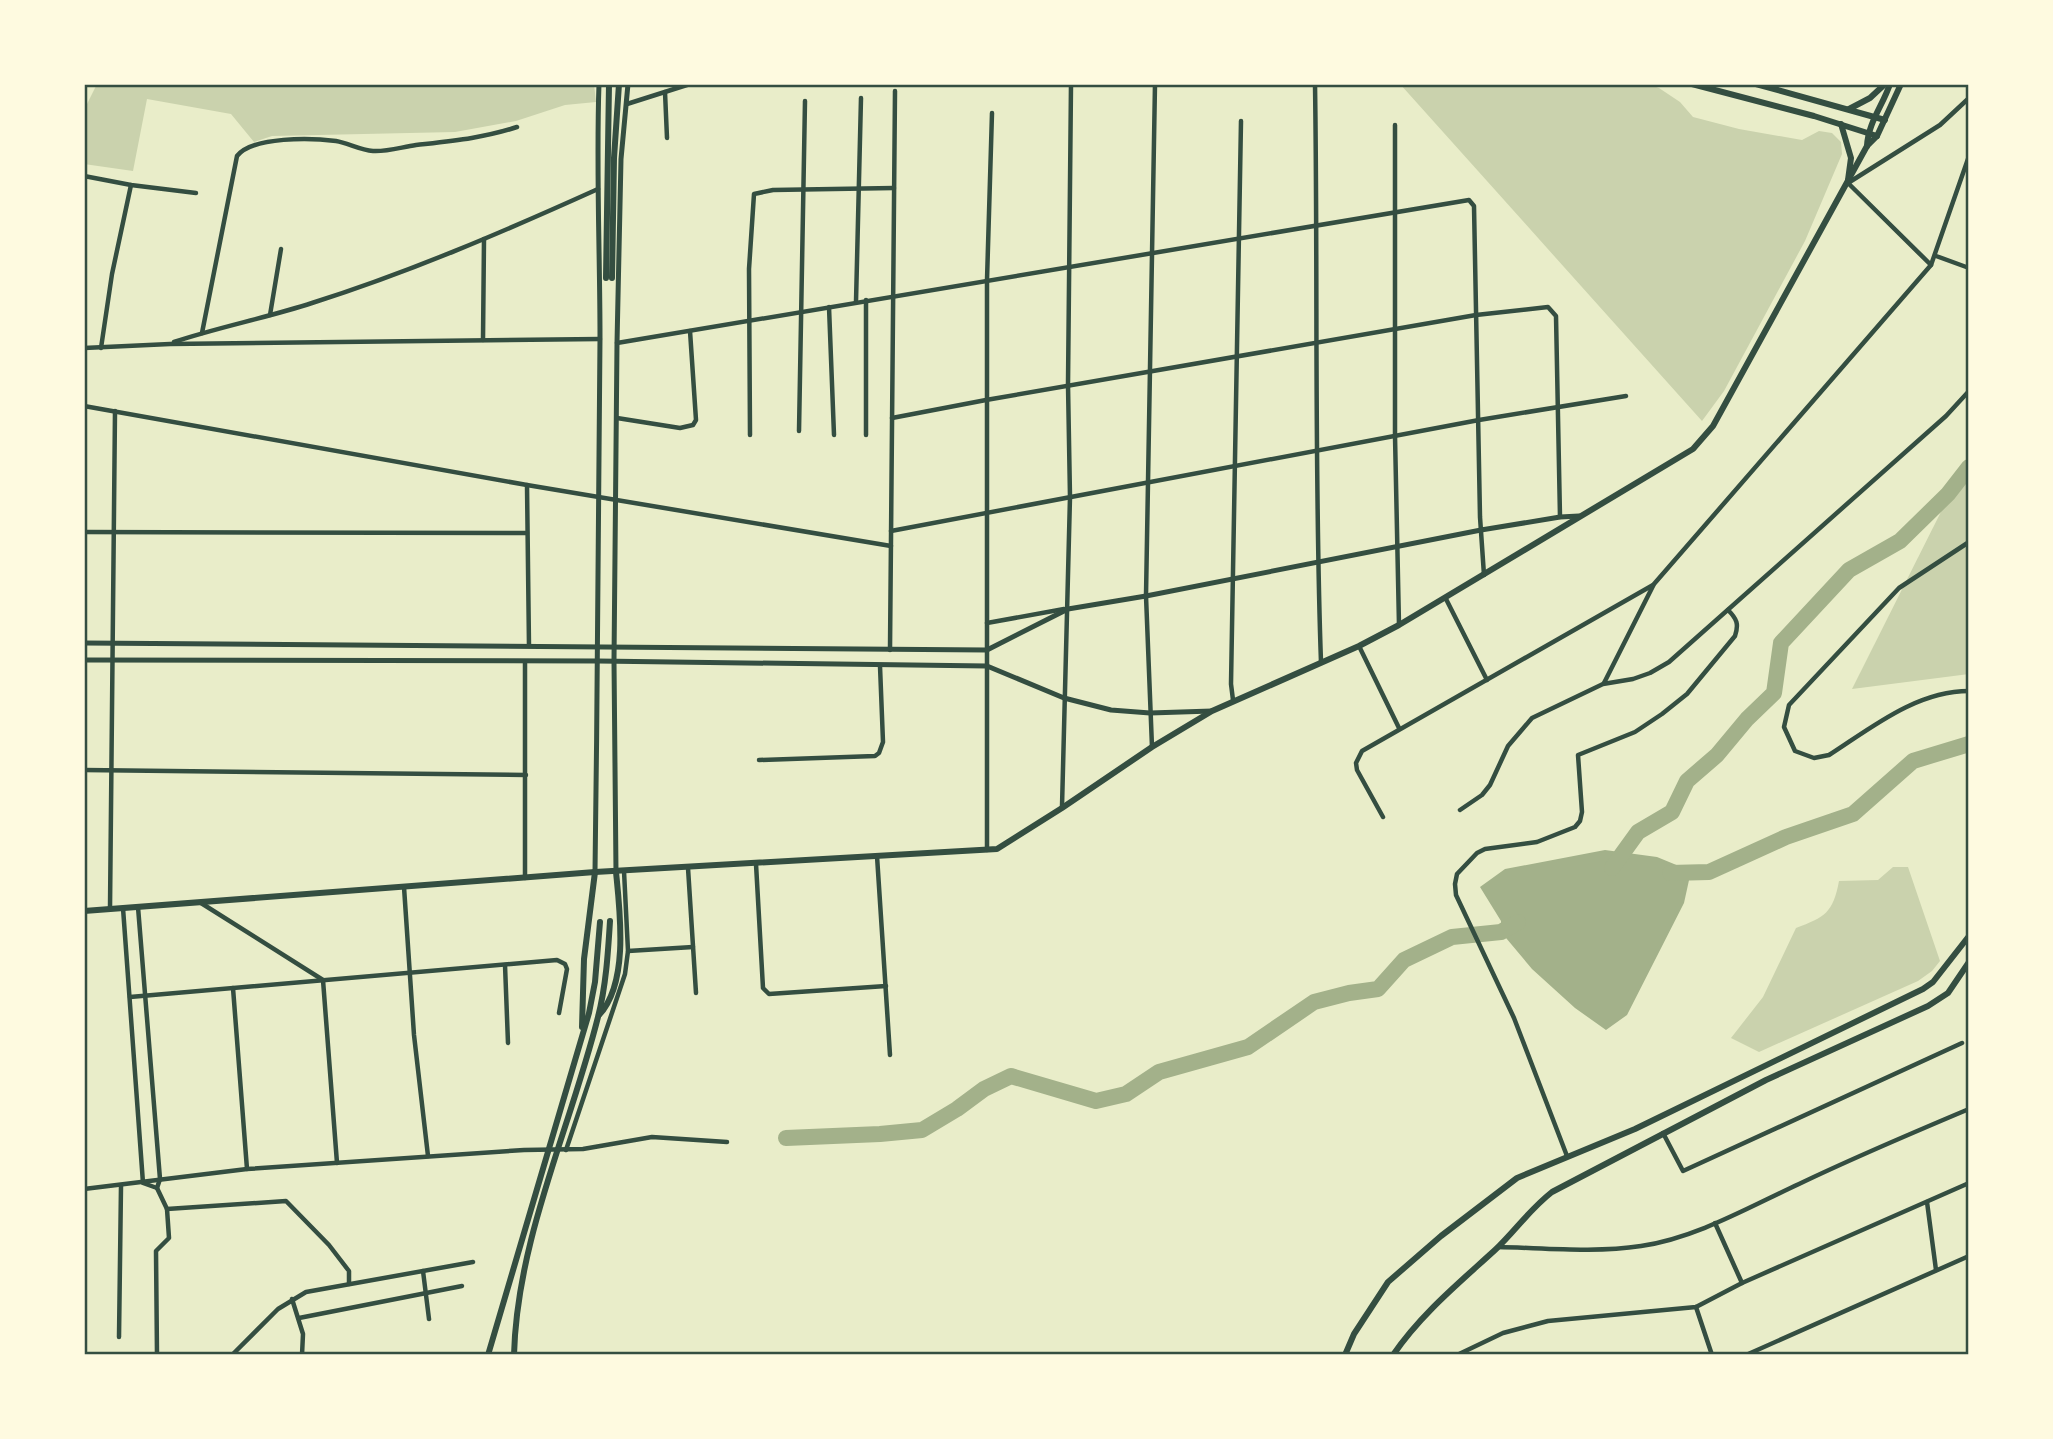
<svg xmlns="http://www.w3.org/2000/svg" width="2053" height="1439" viewBox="0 0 2053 1439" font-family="Merriweather,serif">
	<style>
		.green { fill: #cad2ad }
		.water { fill: #a3b18a }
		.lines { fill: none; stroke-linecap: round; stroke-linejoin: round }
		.river { stroke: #a3b18a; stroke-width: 16 }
		.minor { stroke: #344e41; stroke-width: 4.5 }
		.tertiary { stroke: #344e41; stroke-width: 5 }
		.secondary { stroke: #344e41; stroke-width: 6 }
		.neatline { fill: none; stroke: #344e41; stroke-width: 2.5 }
	</style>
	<rect width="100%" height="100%" fill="#e9edc9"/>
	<!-- green -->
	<g class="green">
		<path d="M97 84H594L596 102 565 105 516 121 455 132 272 136 254 142 231 114 147 99 133 171 84 164V110Z"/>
		<path d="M1400 84H1648L1659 88 1680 102 1693 117 1739 129 1802 140 1819 131 1832 133 1841 142 1842 154 1805 241 1724 391 1702 421Z"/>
		<path d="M1969 456V674L1852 689Z"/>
		<path d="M1893 867H1908L1940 961 1932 971 1918 981 1759 1052 1731 1038 1763 997 1796 928C1825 917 1833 913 1839 881L1878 880Z"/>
	</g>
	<!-- water -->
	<path class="water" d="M1605 850 1657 857 1691 871 1684 903 1627 1015 1606 1030 1575 1008 1532 969 1501 932V921L1480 887 1505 869Z"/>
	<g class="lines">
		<!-- river -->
		<g class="river">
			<path d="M1612 868 1638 832 1672 812 1687 781 1717 755 1747 719 1774 693 1781 643 1849 570 1900 541 1948 494 1969 467"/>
			<path d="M1670 873 1709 872 1786 837 1853 814 1913 761 1969 744"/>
			<path d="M786 1138 880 1134 922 1130 957 1109 984 1089 1011 1076 1096 1101 1126 1094 1159 1072 1248 1047 1314 1002 1349 993 1378 989 1404 960 1452 937 1501 932 1518 922"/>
		</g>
		<!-- minor -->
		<g class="minor">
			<path d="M1315 84C1318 277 1314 469 1321 662"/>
			<path d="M665 92 667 138"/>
			<path d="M627 104 690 84"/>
			<path d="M1395 125V436L1399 625"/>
			<path d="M84 176 131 185 196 193"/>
			<path d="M1936 256 1969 268"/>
			<path d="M1931 265 1848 183 1940 125 1969 98"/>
			<path d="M866 300V435"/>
			<path d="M856 302 861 98"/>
			<path d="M829 307 834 435"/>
			<path d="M270 315 281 249"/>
			<path d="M202 333 237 156C253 136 312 138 336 141 348 143 360 150 373 151 386 152 402 147 416 145 451 141 484 138 517 127"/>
			<path d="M483 340 484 239"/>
			<path d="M174 342C219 327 266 318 312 303 410 272 505 231 598 189"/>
			<path d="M617 343 1469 200 1474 206 1480 517 1484 575"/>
			<path d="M84 348 170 344 600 339"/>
			<path d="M101 348 112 274 131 185"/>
			<path d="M84 406 527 485 891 546"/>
			<path d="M617 418 680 428 693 425 696 420 690 331"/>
			<path d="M892 418 986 400 1476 315 1548 307 1556 316 1560 517"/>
			<path d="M799 431 805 101"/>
			<path d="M750 435 749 269 754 194 773 190 894 188"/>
			<path d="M527 485 529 646"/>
			<path d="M891 531 1479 420 1626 396"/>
			<path d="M84 532 527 533"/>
			<path d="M1969 542 1899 588 1789 705 1784 727 1795 751 1814 758 1829 755C1871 728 1916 691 1969 691"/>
			<path d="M1446 599 1487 680"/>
			<path d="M987 623 1064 609"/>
			<path d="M1359 646 1399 728"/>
			<path d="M890 650 895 91"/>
			<path d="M525 662V878"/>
			<path d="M1604 683 1654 584 1931 265 1969 156"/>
			<path d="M1233 700 1231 684 1241 121"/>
			<path d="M1152 747 1146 596 1155 84"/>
			<path d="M759 760 875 756 879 753 883 742 880 666"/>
			<path d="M84 770 526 775"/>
			<path d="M1062 807 1070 497 1068 385 1071 84"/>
			<path d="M1460 810 1482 795 1490 785 1508 746 1532 718 1603 684 1633 679 1650 673 1669 662 1946 416 1969 391"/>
			<path d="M1383 817 1357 770 1356 763 1362 751 1653 585"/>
			<path d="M987 850V280L992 113"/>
			<path d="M877 856 890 1055"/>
			<path d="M756 864 763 988 769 994 886 986"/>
			<path d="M688 868 696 993"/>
			<path d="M404 887 414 1035 428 1156"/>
			<path d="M201 903 323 980 337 1163"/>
			<path d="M138 907 160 1179 157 1188 167 1209 286 1201 329 1245 349 1271V1284"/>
			<path d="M123 908 143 1183 157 1188"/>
			<path d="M110 909 115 411"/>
			<path d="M628 951 693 947"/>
			<path d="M505 965 508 1043"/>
			<path d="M233 988 247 1169"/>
			<path d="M130 997 557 960 565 964 567 969 559 1013"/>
			<path d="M1663 1133 1683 1171 1962 1043"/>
			<path d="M566 1150 625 974 628 951 624 871"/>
			<path d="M1567 1156 1514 1018 1456 895 1455 884 1457 874 1477 853 1485 849 1537 842 1575 827 1580 821 1582 812 1578 755 1635 732 1662 714 1687 694 1735 636C1739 624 1737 619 1728 610"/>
			<path d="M84 1189 247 1169 524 1150 583 1149 652 1137 727 1142"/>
			<path d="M1927 1202 1936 1270"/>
			<path d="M1715 1223 1742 1283"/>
			<path d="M1498 1247C1545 1248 1595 1253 1641 1246 1696 1238 1749 1207 1799 1184 1855 1157 1912 1133 1969 1109"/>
			<path d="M423 1271 429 1319"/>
			<path d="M292 1299 303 1334 302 1355"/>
			<path d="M1696 1307 1712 1355"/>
			<path d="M299 1318 462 1286"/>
			<path d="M119 1337 121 1186"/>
			<path d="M157 1355 156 1251 169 1238 167 1209"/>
			<path d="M232 1355 278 1309 306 1292 473 1262"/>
			<path d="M409 1355H426"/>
			<path d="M1457 1355 1503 1333 1548 1321 1696 1307 1742 1283 1969 1183"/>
			<path d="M1746 1355 1969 1256"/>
		</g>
		<!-- tertiary -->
		<g class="tertiary">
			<path d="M84 643 987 650 1068 609 1146 596 1481 530 1560 517 1579 516"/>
			<path d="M84 660 598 661 987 666 1064 698 1111 710 1150 713 1212 711"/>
			<path d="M595 872C597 694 600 516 600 338 600 253 596 169 599 84"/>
			<path d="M616 872 614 661 617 343 621 159 628 84"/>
		</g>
		<!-- secondary -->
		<g class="secondary">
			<path d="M1692 84 1814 116 1877 136"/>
			<path d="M1756 84 1885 120"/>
			<path d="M1849 109 1870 98 1885 84"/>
			<path d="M1841 124 1851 158 1848 180"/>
			<path d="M1867 146C1868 123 1883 105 1890 84"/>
			<path d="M606 278 609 84"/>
			<path d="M612 278 614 158 619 84"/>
			<path d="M84 911 595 872 997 849 1062 808 1152 747 1212 711 1359 646 1399 625 1693 449 1713 426 1867 146 1877 136 1901 84"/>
			<path d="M599 1015C629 983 620 912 616 872"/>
			<path d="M582 1027 584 959 595 872"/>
			<path d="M488 1355 589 1013 595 982 600 922"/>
			<path d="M514 1355C517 1239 570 1129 598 1017 606 986 608 953 610 921"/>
			<path d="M1345 1355 1354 1334 1388 1282 1441 1236 1517 1178 1635 1129 1923 989 1933 982 1969 936"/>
			<path d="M1393 1355C1421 1314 1459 1283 1495 1250 1515 1231 1530 1209 1552 1192L1766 1080 1928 1006 1948 993 1969 962"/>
		</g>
	</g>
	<!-- border -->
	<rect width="2053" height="1439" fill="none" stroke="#fefae0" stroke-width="172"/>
	<rect x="86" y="86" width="1881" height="1267" class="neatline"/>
</svg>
